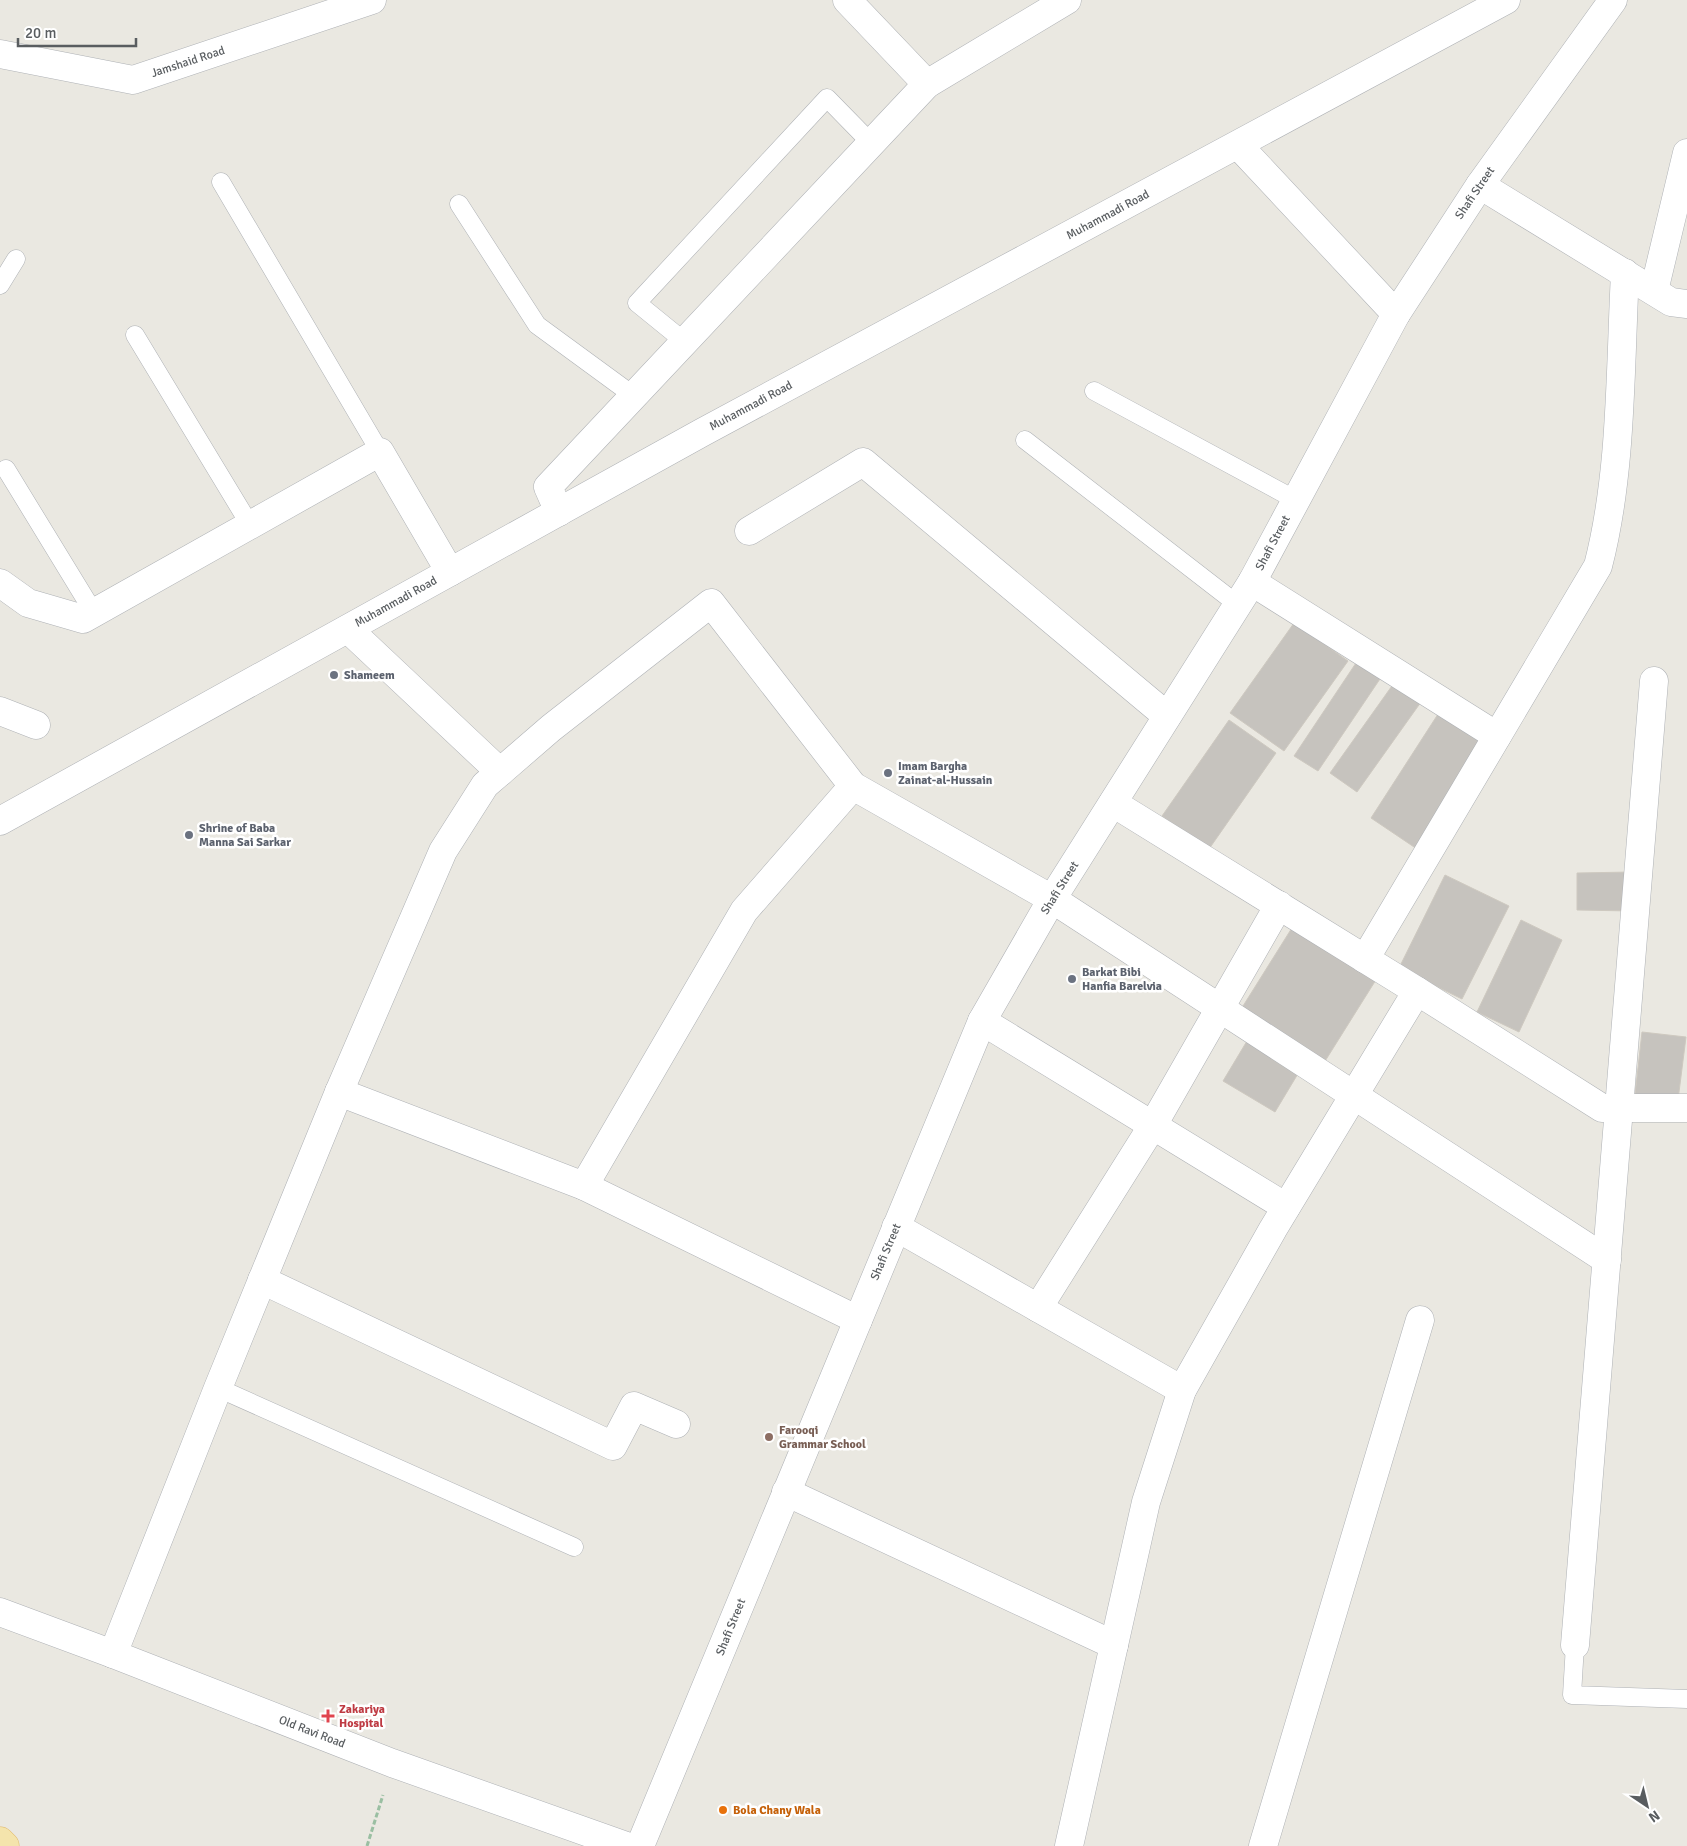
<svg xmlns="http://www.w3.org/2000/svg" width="1687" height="1846" viewBox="0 0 1687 1846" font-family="Signika,sans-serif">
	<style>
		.building { fill: #c6c3be; stroke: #cec9c0 }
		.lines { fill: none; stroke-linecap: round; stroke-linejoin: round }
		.service-casing { stroke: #aeb1b5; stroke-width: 19 }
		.minor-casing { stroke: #aeb1b5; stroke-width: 29 }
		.tertiary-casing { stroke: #aeb1b5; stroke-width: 29 }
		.primary-casing { stroke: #dfb565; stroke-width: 29 }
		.path { stroke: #9abfa2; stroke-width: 3; stroke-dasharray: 5 2.5; stroke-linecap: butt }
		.service { stroke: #fff; stroke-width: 18 }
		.minor { stroke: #fff; stroke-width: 28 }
		.tertiary { stroke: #fff; stroke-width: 28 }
		.primary { stroke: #f4e4ac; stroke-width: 28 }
		.worship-dot { fill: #6b7280; stroke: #fff; stroke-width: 2 }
		.education-dot { fill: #8d6e63; stroke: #fff; stroke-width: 2 }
		.health-dot { fill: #e0444e; stroke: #fff; stroke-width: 2 }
		.food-dot { fill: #e8710a; stroke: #fff; stroke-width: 2 }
		.labels { text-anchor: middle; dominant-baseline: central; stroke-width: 5; stroke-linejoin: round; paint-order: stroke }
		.street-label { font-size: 12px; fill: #595d60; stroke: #fff }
		.worship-label { font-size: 12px; font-weight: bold; fill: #5b616d; stroke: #fff; text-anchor: start }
		.education-label { font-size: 12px; font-weight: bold; fill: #785e54; stroke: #fff; text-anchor: start }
		.health-label { font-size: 12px; font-weight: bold; fill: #be3a42; stroke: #fff; text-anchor: start }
		.food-label { font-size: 12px; font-weight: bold; fill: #c56008; stroke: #fff; text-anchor: start }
	</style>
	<rect width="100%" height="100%" fill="#eae8e1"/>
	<!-- building -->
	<g class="building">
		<path d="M1294 623 1348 661 1284 751 1230 713Z"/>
		<path d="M1362 654 1386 670 1318 771 1294 756Z"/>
		<path d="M1399 676 1426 695 1357 792 1330 773Z"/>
		<path d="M1440 711 1489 742 1420 851 1371 818Z"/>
		<path d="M1229 720 1276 753 1209 849 1162 816Z"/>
		<path d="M1632 872V911L1577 910V873Z"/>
		<path d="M1445 875 1509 906 1462 999 1399 968Z"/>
		<path d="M1521 920 1562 940 1519 1032 1477 1012Z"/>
		<path d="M1295 923 1379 975 1322 1066 1238 1014Z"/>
		<path d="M1642 1032 1686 1037 1678 1100 1635 1095Z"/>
		<path d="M1250 1036 1302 1067 1275 1112 1223 1081Z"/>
	</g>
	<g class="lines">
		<!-- service casing -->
		<g class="service-casing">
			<g id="service">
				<path d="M221 182 380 452"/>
				<path d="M459 204 537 325 634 396"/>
				<path d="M0 285 16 259"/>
				<path d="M135 335 250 525"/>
				<path d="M685 342 637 303 827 98 871 143"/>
				<path d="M1094 391 1296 500"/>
				<path d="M1025 440 1237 604"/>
				<path d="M6 469 94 613"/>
				<path d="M218 1388 574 1547"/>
				<path d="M1575 1645 1572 1695 1687 1699"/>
			</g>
		</g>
		<!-- minor casing -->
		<g class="minor-casing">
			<g id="minor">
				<path d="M847 0 927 84"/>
				<path d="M1238 145 1396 314"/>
				<path d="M1480 185 1671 302 1687 304"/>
				<path d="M1654 291 1687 153"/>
				<path d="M559 512 548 487 927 84 1067 0"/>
				<path d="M749 531 863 462 1167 716"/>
				<path d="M1252 582 1497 736"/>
				<path d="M0 583 28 603 83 619 380 452 450 572"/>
				<path d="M348 629 500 772"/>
				<path d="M0 711 36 725"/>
				<path d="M1113 803 1417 991 1602 1108H1687"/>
				<path d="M1365 959 1598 566C1622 474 1620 369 1625 273"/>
				<path d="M982 1021 1286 1207"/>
				<path d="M339 1092 584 1186 858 1320"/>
				<path d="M584 1186 744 911 853 786"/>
				<path d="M896 1227 1182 1390"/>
				<path d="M262 1280 613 1446 634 1406 676 1424"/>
				<path d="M1038 1308 1153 1125 1279 905"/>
				<path d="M786 1492 1114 1645"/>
				<path d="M1575 1645 1654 681"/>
				<path d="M113 1654 218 1388 339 1092 443 851 485 785 551 728 711 603 853 786 1052 899 1607 1260"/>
				<path d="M1069 1846 1146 1502 1182 1390 1273 1229 1417 991"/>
				<path d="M1263 1846 1420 1320"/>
			</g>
		</g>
		<!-- tertiary casing -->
		<g class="tertiary-casing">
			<g id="tertiary">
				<path d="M0 54 133 80 372 0"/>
				<path d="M0 821 703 432 1506 0"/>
				<path d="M0 1612 113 1654 392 1763 626 1846"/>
				<path d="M640 1846 982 1021 1052 899 1252 582 1396 314 1480 185 1613 0"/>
			</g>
		</g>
		<!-- primary casing -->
		<g class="primary-casing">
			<path id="primary" d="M0 1841 5 1846"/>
		</g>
		<!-- path -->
		<path class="path" d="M367 1846 383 1795"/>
		<!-- service -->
		<use href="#service" class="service"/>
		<!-- minor -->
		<use href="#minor" class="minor"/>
		<!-- tertiary -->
		<use href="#tertiary" class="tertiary"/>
		<!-- primary -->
		<use href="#primary" class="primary"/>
	</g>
	<!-- markers -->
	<g class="worship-dot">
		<circle cx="334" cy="675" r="5"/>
		<circle cx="888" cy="773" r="5"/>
		<circle cx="189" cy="835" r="5"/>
		<circle cx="1072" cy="979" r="5"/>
	</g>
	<circle class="education-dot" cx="769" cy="1437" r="5"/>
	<path class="health-dot" d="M325.5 1708.5h5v5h5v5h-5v5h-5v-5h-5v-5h5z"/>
	<circle class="food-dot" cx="723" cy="1810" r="5"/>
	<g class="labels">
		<!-- street labels -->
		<g class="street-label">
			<text transform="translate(188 62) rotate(-18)">Jamshaid Road</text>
			<text transform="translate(1475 193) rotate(-56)">Shafi Street</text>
			<text transform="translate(1108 215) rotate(-28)">Muhammadi Road</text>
			<text transform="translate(751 406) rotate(-28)">Muhammadi Road</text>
			<text transform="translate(1273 543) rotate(-62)">Shafi Street</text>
			<text transform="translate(396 602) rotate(-29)">Muhammadi Road</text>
			<text transform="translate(1060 888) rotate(-58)">Shafi Street</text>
			<text transform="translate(886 1252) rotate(-67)">Shafi Street</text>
			<text transform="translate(731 1627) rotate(-68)">Shafi Street</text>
			<text transform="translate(312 1732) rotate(21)">Old Ravi Road</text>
		</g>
		<!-- worship labels -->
		<g class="worship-label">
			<text x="344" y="675">Shameem</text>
			<text x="898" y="766">Imam Bargha<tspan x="898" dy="14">Zainat-al-Hussain</tspan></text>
			<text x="199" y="828">Shrine of Baba<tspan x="199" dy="14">Manna Sai Sarkar</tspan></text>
			<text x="1082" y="972">Barkat Bibi<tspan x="1082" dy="14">Hanfia Barelvia</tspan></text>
		</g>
		<!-- education labels -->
		<g class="education-label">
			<text x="779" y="1430">Farooqi<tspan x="779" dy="14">Grammar School</tspan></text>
		</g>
		<!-- health labels -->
		<g class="health-label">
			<text x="339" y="1709">Zakariya<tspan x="339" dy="14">Hospital</tspan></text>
		</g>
		<!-- food labels -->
		<g class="food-label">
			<text x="733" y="1810">Bola Chany Wala</text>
		</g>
	</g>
	<!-- north arrow -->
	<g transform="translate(1647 1806) rotate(145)" stroke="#ffffff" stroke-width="4" paint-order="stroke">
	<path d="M0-4L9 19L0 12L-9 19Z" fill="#595d60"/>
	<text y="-8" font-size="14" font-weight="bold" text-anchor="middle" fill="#595d60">N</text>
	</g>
	<!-- scale -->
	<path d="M18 38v8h118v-8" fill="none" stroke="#595d60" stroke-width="2.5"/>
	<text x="25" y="38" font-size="15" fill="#595d60" stroke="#ffffff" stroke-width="4" paint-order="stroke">20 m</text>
</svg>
